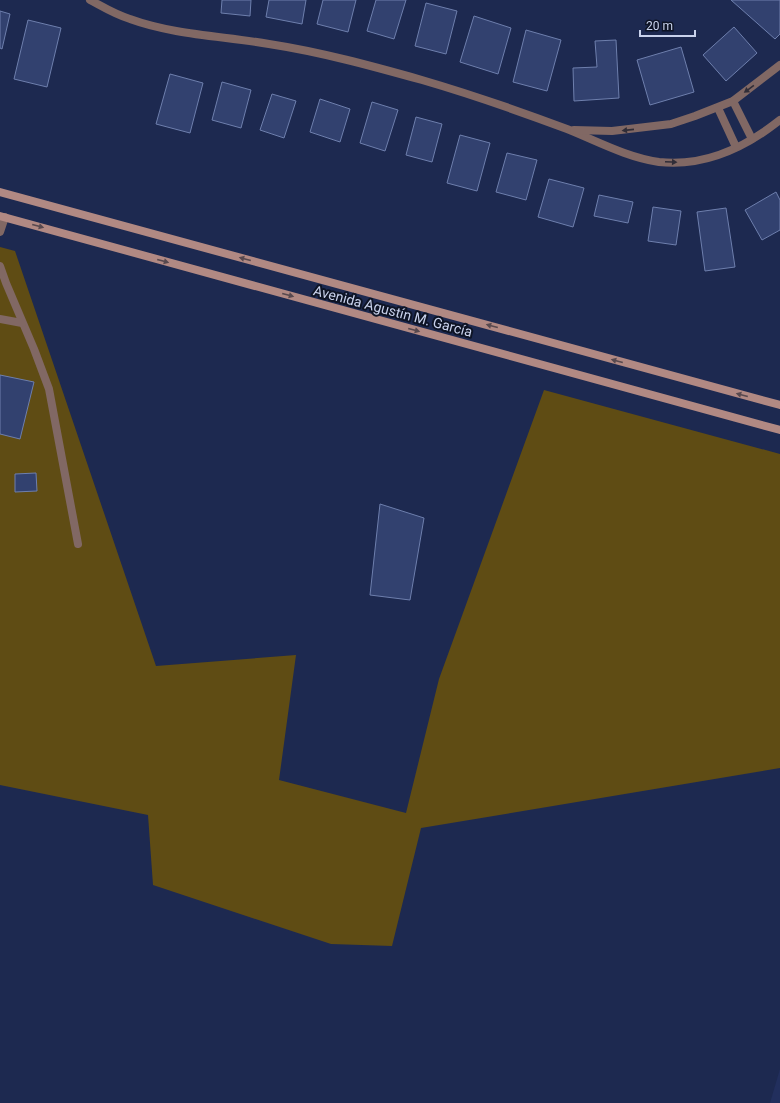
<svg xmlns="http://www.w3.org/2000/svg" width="780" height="1103" viewBox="0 0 780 1103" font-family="Roboto,sans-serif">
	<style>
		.built { fill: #222f5d }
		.green { fill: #5f4c14 }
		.building { fill: #32416f; stroke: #6e7fad }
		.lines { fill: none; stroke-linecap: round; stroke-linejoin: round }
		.service { stroke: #816864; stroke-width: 8 }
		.minor { stroke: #816864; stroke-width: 8 }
		.secondary { stroke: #b18983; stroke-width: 8 }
		.oneway { fill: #302d38 }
		.oneway2 { fill: #57494f }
		.labels { text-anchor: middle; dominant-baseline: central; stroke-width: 4; stroke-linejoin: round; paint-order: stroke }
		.street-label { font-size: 14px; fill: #c9d2ec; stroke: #0e1425 }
	</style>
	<rect width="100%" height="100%" fill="#1d2950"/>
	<!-- built -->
	<path class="built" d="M780 1069V1103H770Z"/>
	<!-- green -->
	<path class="green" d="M0 247 15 251 156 666 296 655 279 780 406 813 439 679 544 390 780 454V768L421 828 392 946 331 944 153 885 148 815 0 785Z"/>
	<!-- building -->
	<g class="building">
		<path d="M222 0H251L250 16 221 13Z"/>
		<path d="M269 0H306L302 24 266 17Z"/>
		<path d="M323 0H356L348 32 317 24Z"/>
		<path d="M376 0H406L394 39 367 31Z"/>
		<path d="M731 0H780V34L775 39Z"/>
		<path d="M426 3 457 11 446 54 415 46Z"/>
		<path d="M0 11 10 14 2 49 0 48Z"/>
		<path d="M474 16 511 28 498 74 460 62Z"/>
		<path d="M28 20 61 28 47 87 14 79Z"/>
		<path d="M734 27 757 53 726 81 703 55Z"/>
		<path d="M526 30 561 40 547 91 513 82Z"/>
		<path d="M616 40 619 98 574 101 573 68 597 67 595 41Z"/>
		<path d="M681 47 694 92 650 105 637 60Z"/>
		<path d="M170 74 203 83 190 133 156 124Z"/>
		<path d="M222 82 251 90 241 128 212 120Z"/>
		<path d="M272 94 296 101 284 138 260 130Z"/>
		<path d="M320 99 350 109 340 142 310 132Z"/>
		<path d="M372 102 398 110 385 151 360 143Z"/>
		<path d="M416 117 442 124 432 162 406 155Z"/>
		<path d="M460 135 490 143 477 191 447 183Z"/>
		<path d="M507 153 537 160 526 200 496 192Z"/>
		<path d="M549 179 584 188 573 227 538 217Z"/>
		<path d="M776 192 780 200V230L762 240 745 210Z"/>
		<path d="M599 195 633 202 628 223 594 216Z"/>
		<path d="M653 207 681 211 676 245 648 241Z"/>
		<path d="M726 208 735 267 705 271 697 212Z"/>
		<path d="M0 375 34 382 20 439 0 434Z"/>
		<path d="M36 473 37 491 15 492V474Z"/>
		<path d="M380 504 424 518 410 600 370 595Z"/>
	</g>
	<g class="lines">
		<!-- service -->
		<g class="service">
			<path d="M0 232 5 217"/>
			<path d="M0 266 6 283 34 349 49 389 78 544"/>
			<path d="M0 319 22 323"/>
		</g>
		<!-- minor -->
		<g class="minor">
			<path d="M90 0C103 7 116 15 130 19 174 35 223 36 269 44 321 52 372 66 422 80 470 94 519 111 567 129 597 141 626 157 659 162 704 167 746 147 780 120"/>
			<path d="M733 101 752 139"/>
			<path d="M718 108 736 147"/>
			<path d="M574 130 612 131 671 124 695 116 733 101 780 65"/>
		</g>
		<!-- secondary -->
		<g class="secondary">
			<path d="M0 192 780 405"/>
			<path d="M0 216 780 430"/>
		</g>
	</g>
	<!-- one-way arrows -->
	<defs><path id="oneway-solid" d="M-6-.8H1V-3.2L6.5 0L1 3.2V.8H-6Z"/></defs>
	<g class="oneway">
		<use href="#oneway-solid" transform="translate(749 89) rotate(144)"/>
		<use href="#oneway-solid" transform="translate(628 130) rotate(174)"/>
		<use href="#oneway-solid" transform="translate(671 162) rotate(2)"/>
	</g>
	<g class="oneway2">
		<use href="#oneway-solid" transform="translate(38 226) rotate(15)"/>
		<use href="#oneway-solid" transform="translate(245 259) rotate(-165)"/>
		<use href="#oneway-solid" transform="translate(163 261) rotate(15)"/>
		<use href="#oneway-solid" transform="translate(288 295) rotate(15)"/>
		<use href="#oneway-solid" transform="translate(492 326) rotate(-165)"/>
		<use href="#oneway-solid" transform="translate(414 330) rotate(15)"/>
		<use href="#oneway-solid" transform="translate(617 361) rotate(-165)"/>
		<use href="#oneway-solid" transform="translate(742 395) rotate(-165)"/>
	</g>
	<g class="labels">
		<!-- street labels -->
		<g class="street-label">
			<text transform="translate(393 311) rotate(15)">Avenida Agustín M. García</text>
		</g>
	</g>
	<!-- scale -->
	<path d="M640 30v6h55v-6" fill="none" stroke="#c9d2ec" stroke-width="2"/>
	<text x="646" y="30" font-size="12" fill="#c9d2ec" stroke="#0e1425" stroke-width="3" paint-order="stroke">20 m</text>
</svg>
